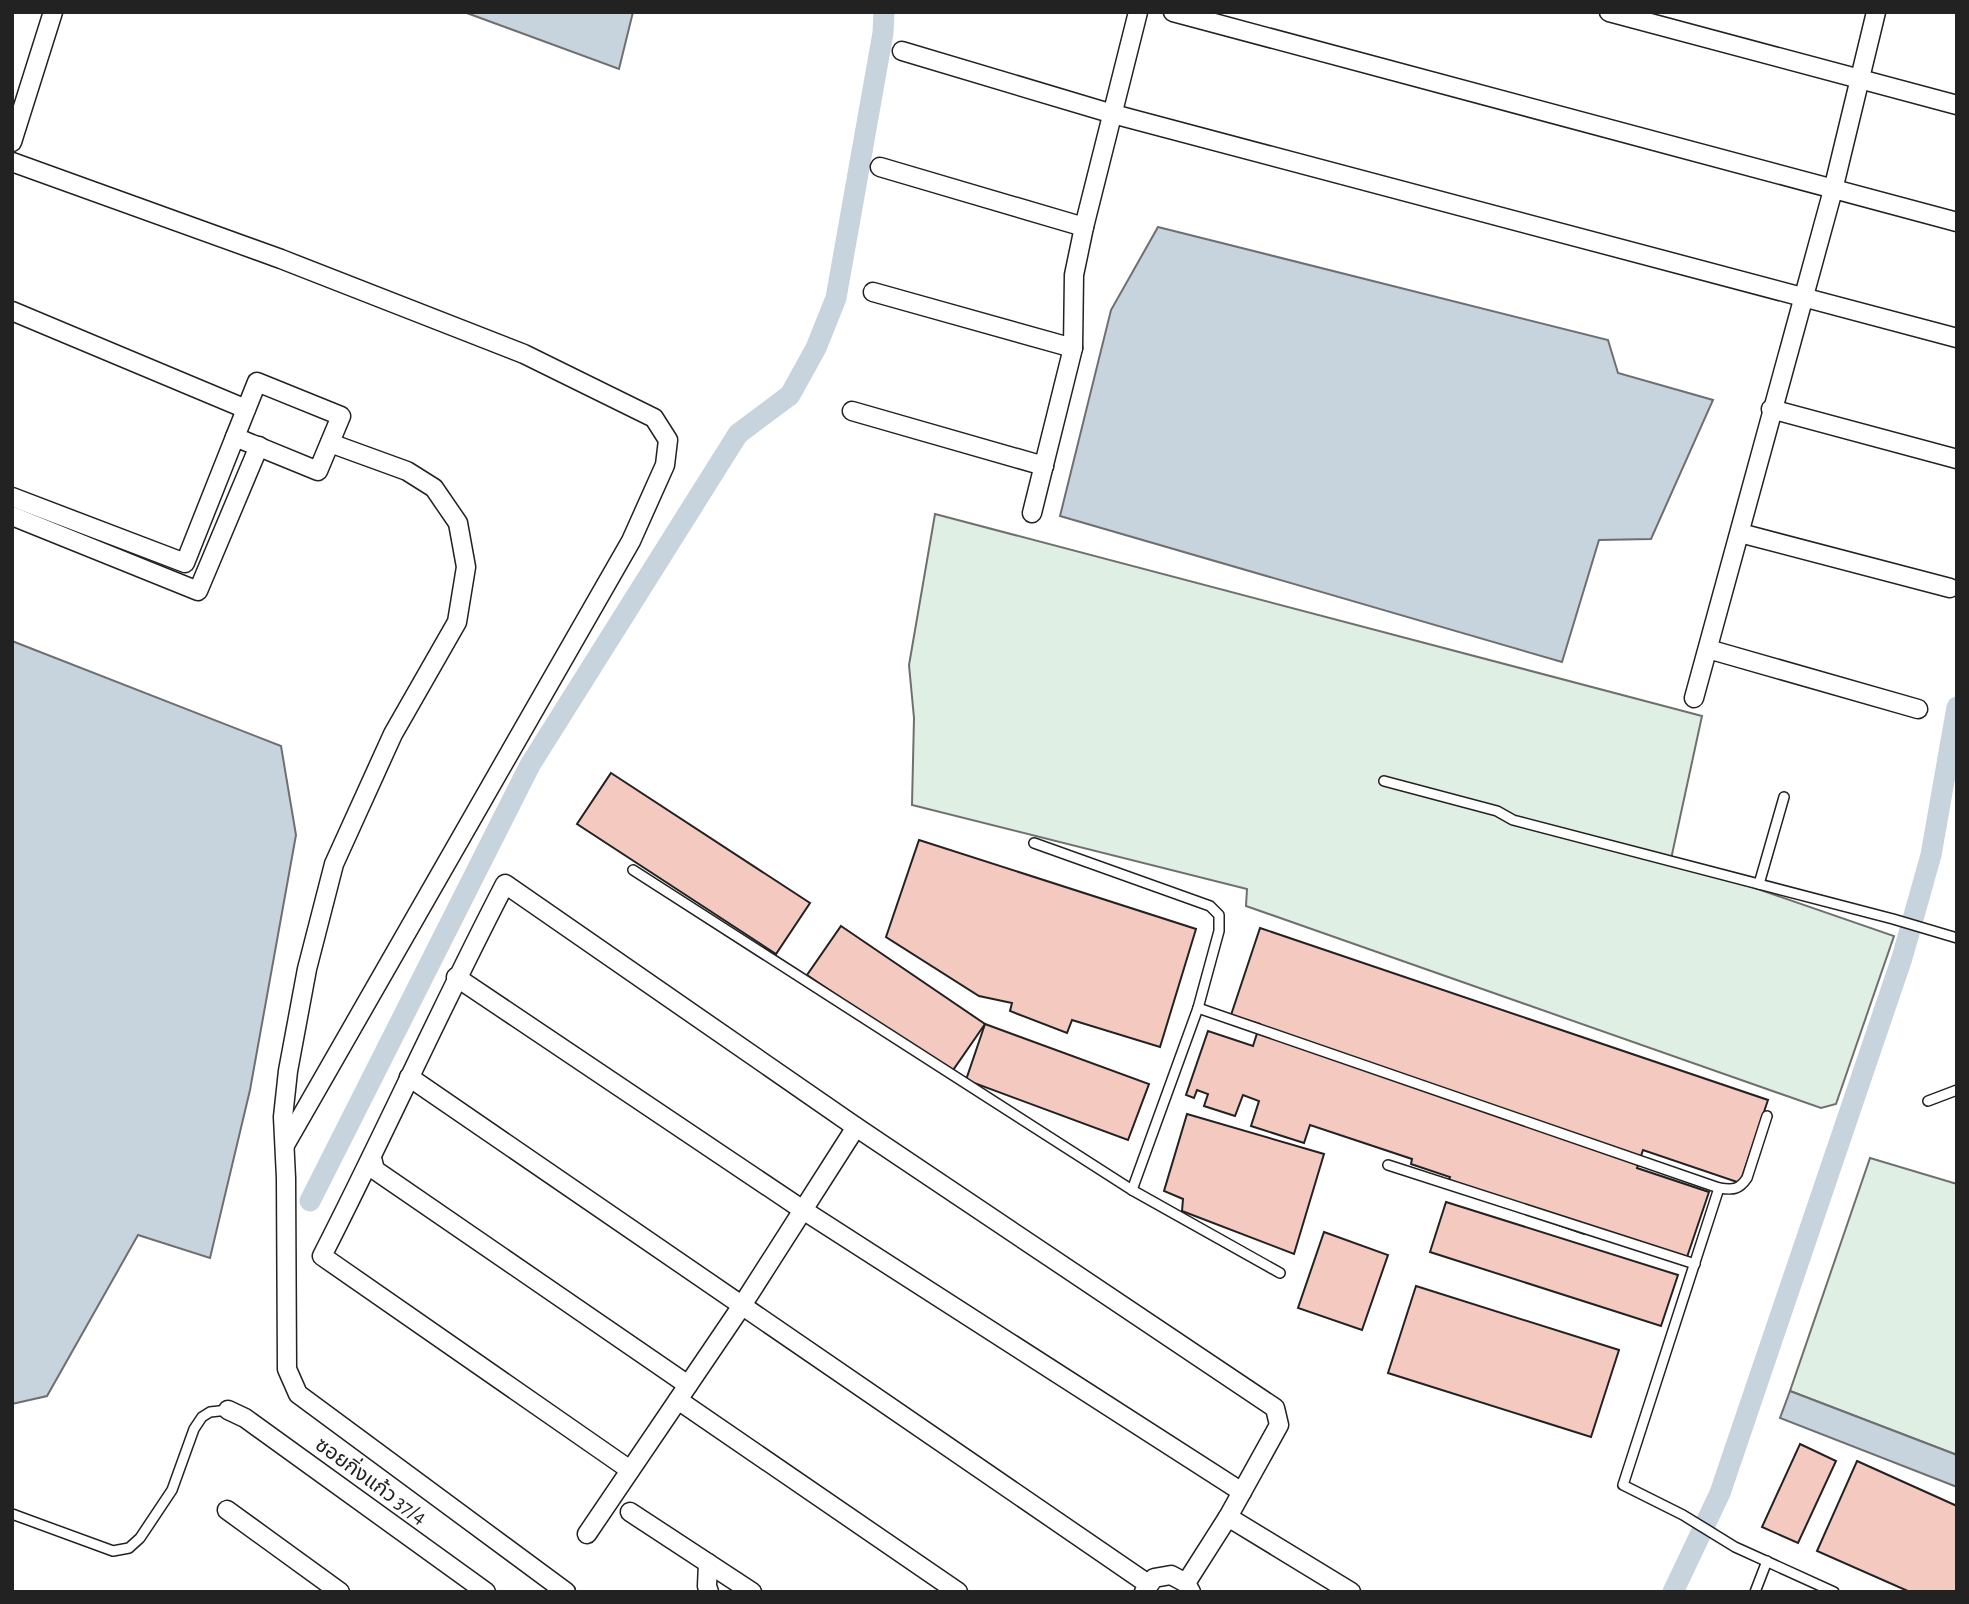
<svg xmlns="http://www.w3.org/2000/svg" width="1969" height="1604" viewBox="0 0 1969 1604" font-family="'Alegreya Sans','Noto Sans Thai',sans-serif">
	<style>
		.green { fill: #e0efe3; stroke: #6f6f6f; stroke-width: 2 }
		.water { fill: #c7d3dd; stroke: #6f6f6f; stroke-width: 2 }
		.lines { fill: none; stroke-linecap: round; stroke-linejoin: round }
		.canal { stroke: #c7d3dd; stroke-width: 21 }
		.building { fill: #f3c9c0; stroke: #222; stroke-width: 2 }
		.service-casing { stroke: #222; stroke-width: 12 }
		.minor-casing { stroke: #222; stroke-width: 21 }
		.service { stroke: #fff; stroke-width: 9 }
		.minor { stroke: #fff; stroke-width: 18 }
		.labels { text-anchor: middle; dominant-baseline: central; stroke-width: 5; stroke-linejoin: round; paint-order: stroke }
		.street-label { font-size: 21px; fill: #222; stroke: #fff }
	</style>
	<rect width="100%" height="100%" fill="#fff"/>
	<!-- green -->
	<g class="green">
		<path d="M935 514 1702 716 1671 859 1894 936 1836 1104 1821 1108 1246 906 1247 889 912 805 914 718 909 665Z"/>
		<path d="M1870 1158 1957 1184V1455L1790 1391Z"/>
	</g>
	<!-- water -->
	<g class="water">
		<path d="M464 12H633L619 69Z"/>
		<path d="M1158 227 1608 340 1618 373 1713 400 1651 539 1599 540 1562 662 1060 516 1111 310Z"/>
		<path d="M12 641 281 746 296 835 250 1090 210 1258 138 1235 47 1396 12 1404Z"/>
		<path d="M1790 1391 1957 1455V1487L1780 1418Z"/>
	</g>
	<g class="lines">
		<!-- canal -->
		<g class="canal">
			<path d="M310 1201 530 765 738 434 790 395 816 348 836 298 883 33 884 12"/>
			<path d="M1673 1592 1720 1493 1902 958 1931 855 1957 707"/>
		</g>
	</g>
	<!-- building -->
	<g class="building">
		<path d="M611 773 810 903 776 954 577 824Z"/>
		<path d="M919 840 1196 929 1160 1047 1072 1020 1067 1033 1010 1011 1012 1003 979 996 886 937Z"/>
		<path d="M841 926 985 1024 951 1073 807 975Z"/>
		<path d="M1260 928 1768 1100 1740 1183 1643 1150 1637 1168 1709 1192 1686 1260 1586 1227 1584 1234 1547 1221 1549 1215 1448 1182 1450 1177 1411 1164 1412 1159 1310 1125 1304 1143 1251 1126 1259 1101 1243 1095 1235 1116 1204 1106 1208 1094 1197 1090 1194 1098 1186 1095 1208 1031 1253 1046 1260 1024 1231 1015Z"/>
		<path d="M985 1024 1149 1084 1128 1140 966 1080Z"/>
		<path d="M1187 1114 1324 1154 1294 1254 1182 1211 1183 1199 1164 1191Z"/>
		<path d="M1446 1202 1678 1275 1661 1326 1430 1252Z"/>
		<path d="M1324 1232 1388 1255 1362 1330 1298 1308Z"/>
		<path d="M1416 1286 1619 1350 1591 1437 1388 1373Z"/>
		<path d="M1800 1444 1836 1461 1798 1543 1762 1527Z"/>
		<path d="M1857 1461 1957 1506V1592H1910L1817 1551Z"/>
	</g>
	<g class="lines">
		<!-- service casing -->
		<g class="service-casing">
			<g id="service">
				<path d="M1384 781 1497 811 1513 820 1893 919 1957 938"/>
				<path d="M1034 843 1210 906 1219 915V931L1198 1008 1132 1190"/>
				<path d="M633 870 1132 1190 1280 1273"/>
				<path d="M1759 884 1784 797"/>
				<path d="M1198 1008 1719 1188 1623 1485 1683 1515 1735 1547 1834 1592"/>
				<path d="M1928 1101 1957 1090"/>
				<path d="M1388 1165 1695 1264"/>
				<path d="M1719 1188C1733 1190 1739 1190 1747 1178L1767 1116"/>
				<path d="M12 1514 113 1551 129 1548 140 1538 172 1490 194 1429 202 1417 210 1412 228 1410"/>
				<path d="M1755 1592 1767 1561"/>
			</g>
		</g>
		<!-- minor casing -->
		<g class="minor-casing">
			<g id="minor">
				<path d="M1173 12 1957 222"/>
				<path d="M1609 12 1957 105"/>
				<path d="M902 51 1113 114 1957 338"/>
				<path d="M12 142 53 12"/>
				<path d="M12 162 281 259 524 354 654 418 668 440 665 465 631 541 285 1145"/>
				<path d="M880 167 1084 227"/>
				<path d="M873 292 1073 348"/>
				<path d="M12 311 246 409"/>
				<path d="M257 382 341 416 318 471 235 437Z"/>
				<path d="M1771 409 1957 459"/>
				<path d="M852 411 1044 466"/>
				<path d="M330 443 407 471 434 488 458 523 466 567 457 622 393 734 334 864 307 969 288 1071 283 1117 286 1178 287 1369 298 1394 566 1592"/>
				<path d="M12 497 185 563 235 437"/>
				<path d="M1032 513 1073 348 1074 275 1084 227 1138 12"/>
				<path d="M12 516 198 591 259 446"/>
				<path d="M1740 533 1950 588"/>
				<path d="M1708 649 1918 709"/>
				<path d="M1694 698 1833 190 1876 12"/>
				<path d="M456 977 803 1210 1242 1492"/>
				<path d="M409 1077 1148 1584"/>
				<path d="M372 1158 375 1170 688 1385"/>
				<path d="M678 1400 958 1592"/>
				<path d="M228 1410 245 1418 486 1592"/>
				<path d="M630 1470 322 1256C385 1133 441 1007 505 884L856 1127 1275 1408 1279 1425 1228 1517 1186 1583"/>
				<path d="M227 1510 340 1592"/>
				<path d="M630 1512 752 1592"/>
				<path d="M1228 1517 1351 1592"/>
				<path d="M587 1534 741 1307 856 1127"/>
				<path d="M708 1563 707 1586 709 1592"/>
				<path d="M1144 1592 1154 1578 1171 1575 1186 1583 1191 1592"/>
			</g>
		</g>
		<!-- service -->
		<use href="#service" class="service"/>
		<!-- minor -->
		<use href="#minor" class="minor"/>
	</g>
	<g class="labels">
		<!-- street labels -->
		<g class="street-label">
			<text transform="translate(371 1481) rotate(36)">ซอยกิ่งแก้ว 37/4</text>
		</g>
	</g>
	<!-- border -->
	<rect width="1969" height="1604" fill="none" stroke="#222222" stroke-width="28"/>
</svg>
